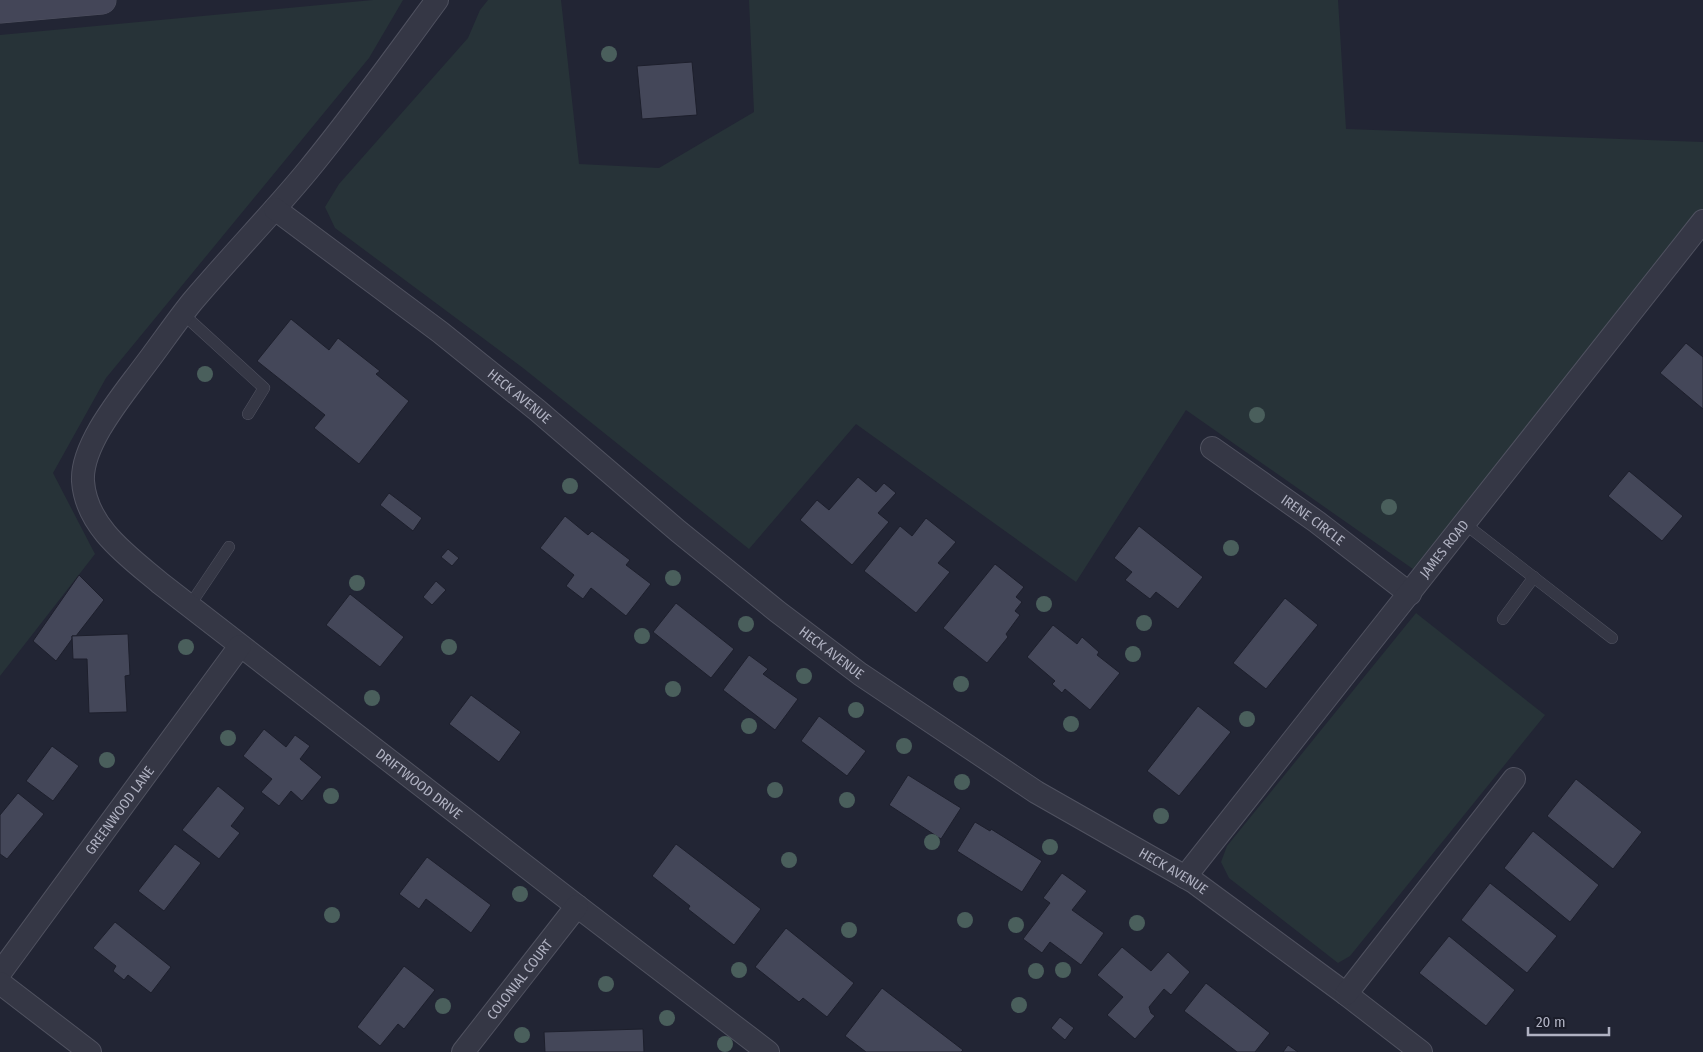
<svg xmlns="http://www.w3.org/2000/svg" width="1703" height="1052" viewBox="0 0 1703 1052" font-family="'Fira Sans Condensed',sans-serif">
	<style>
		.green { fill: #273338 }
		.building { fill: #444759; stroke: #1d1f2c }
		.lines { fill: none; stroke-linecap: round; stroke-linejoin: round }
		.lane-casing { stroke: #505260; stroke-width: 12 }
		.street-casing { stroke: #505260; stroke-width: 24 }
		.secondary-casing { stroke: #505260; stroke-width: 29 }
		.lane { stroke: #353745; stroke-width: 11 }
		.street { stroke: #353745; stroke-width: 22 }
		.secondary { stroke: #444658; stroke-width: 28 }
		.tree { fill: #4a5f5c }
		.labels { text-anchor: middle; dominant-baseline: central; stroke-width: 5; stroke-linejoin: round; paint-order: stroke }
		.street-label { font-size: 14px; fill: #b0b2c2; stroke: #1b1d2a }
	</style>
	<rect width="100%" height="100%" fill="#222534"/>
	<!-- green -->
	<g class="green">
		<path d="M373 0H403L369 58 106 378 53 473 95 554 0 676V35Z"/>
		<path d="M488 0H561L579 164 659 168 754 112 749 0H1338L1346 129 1703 142V212L1413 569 1186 410 1076 582 856 424 749 549 523 368 335 228 325 207 339 184 468 38 480 10Z"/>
		<path d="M1416 613 1545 715 1350 956 1338 963 1229 878 1221 862 1227 846Z"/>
	</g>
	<!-- building -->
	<g class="building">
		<path d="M692 62 697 115 642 119 637 66Z"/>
		<path d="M291 319 329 350 338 338 380 371 376 374 409 401 359 464 314 428 325 415 257 361Z"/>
		<path d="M1686 343 1703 357V409L1660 373Z"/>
		<path d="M1629 471 1683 516 1662 541 1608 496Z"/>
		<path d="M858 477 876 492 884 483 896 493 878 513 889 522 852 565 800 520 817 500 829 510Z"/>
		<path d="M389 493 422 518 413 531 380 505Z"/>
		<path d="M565 516 588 535 592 531 630 560 626 565 651 584 626 616 591 588 583 599 566 586 574 575 540 548Z"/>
		<path d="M926 518 956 542 938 563 950 572 916 613 864 571 900 526 912 536Z"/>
		<path d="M1139 526 1203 577 1178 609 1156 592 1150 599 1125 580 1132 572 1114 558Z"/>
		<path d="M448 549 459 558 452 566 441 557Z"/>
		<path d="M995 564 1024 587 1016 597 1022 602 1015 611 1020 615 1006 634 1008 637 987 663 943 628Z"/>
		<path d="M79 575 104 600 76 636H72V639L56 661 33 641Z"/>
		<path d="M436 581 446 590 432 605 423 597Z"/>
		<path d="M350 594 404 637 380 667 326 625Z"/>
		<path d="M1285 598 1318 625 1266 689 1233 663Z"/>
		<path d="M676 603 734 649 711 678 653 632Z"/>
		<path d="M1053 625 1077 644 1082 637 1099 652 1097 655 1120 673 1090 710 1065 689 1062 693 1052 684 1055 681 1027 657Z"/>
		<path d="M128 634 130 675 125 676 127 712 89 713 87 659H73L72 636Z"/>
		<path d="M749 655 768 669 763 674 798 699 775 730 723 690Z"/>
		<path d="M471 695 521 732 499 762 449 724Z"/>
		<path d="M1198 706 1231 732 1179 796 1147 771Z"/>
		<path d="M819 716 866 751 847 776 801 741Z"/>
		<path d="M264 729 286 747 295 735 310 746 300 759 322 777 302 801 291 791 279 806 261 792 272 779 243 756Z"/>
		<path d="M52 746 79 766 53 801 26 781Z"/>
		<path d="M908 775 961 808 941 839 889 805Z"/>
		<path d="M1576 779 1642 832 1613 869 1547 816Z"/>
		<path d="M218 786 245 808 231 826 240 833 219 859 182 830Z"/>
		<path d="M18 793 44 814 7 859 0 854V815Z"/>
		<path d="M975 822 990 831 991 829 1042 861 1022 892 957 851Z"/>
		<path d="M1533 831 1599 885 1570 922 1504 868Z"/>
		<path d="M175 844 201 863 164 911 138 891Z"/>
		<path d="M676 844 761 909 734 945 688 909 690 906 652 876Z"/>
		<path d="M427 857 491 905 471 933 426 899 419 909 399 894Z"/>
		<path d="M1062 873 1087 891 1072 910 1104 933 1081 965 1050 942 1042 953 1023 939 1050 903 1043 898Z"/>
		<path d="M1490 883 1557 936 1527 973 1461 920Z"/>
		<path d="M115 922 171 967 151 993 128 975 124 980 113 971 116 966 93 948Z"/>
		<path d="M786 928 854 983 827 1017 803 998 799 1002 755 967Z"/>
		<path d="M1449 936 1515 990 1486 1026 1419 973Z"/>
		<path d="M1122 947 1151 971 1168 952 1190 972 1171 995 1164 989 1149 1007 1151 1013 1155 1016 1135 1039 1107 1015 1123 997 1097 975Z"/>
		<path d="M404 966 435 990 404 1029 398 1024 380 1046 357 1027Z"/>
		<path d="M1206 983 1270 1033 1255 1052H1237L1184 1011Z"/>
		<path d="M882 988 963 1050 961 1052H866L845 1036Z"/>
		<path d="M1060 1017 1074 1028 1065 1040 1051 1028Z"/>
		<path d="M643 1029 644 1052H545L544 1032Z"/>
		<path d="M1288 1045 1298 1052H1283Z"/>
	</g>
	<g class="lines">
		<!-- lane casing -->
		<g class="lane-casing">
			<g id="lane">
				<path d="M183 314 264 388 248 414"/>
				<path d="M1465 524 1612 638"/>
				<path d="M190 605 229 547"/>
				<path d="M1503 619 1534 577"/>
			</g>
		</g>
		<!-- street casing -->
		<g class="street-casing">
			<g id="street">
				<path id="s1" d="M437 0C395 57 354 114 309 169 272 214 230 257 192 302 175 323 159 347 142 369 122 396 81 445 83 481 86 527 128 556 160 583L577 906 768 1052"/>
				<path id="s2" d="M275 209 440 332 537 410 678 531 778 612 860 674 1036 792 1194 882 1346 994 1421 1052"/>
				<path id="s3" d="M1212 448 1317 522 1410 594"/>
				<path id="s4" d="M1185 877 1703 221"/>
				<path id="s5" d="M0 973 240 646"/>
				<path d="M0 983 90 1052"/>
				<path d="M1346 994 1514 779"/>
				<path id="s6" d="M463 1052 577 906"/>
			</g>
		</g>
		<!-- secondary casing -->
		<g class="secondary-casing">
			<path id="secondary" d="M0 9 102 0"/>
		</g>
		<!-- lane -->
		<use href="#lane" class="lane"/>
		<!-- street -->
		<use href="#street" class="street"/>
		<!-- secondary -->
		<use href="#secondary" class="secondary"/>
	</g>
	<!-- trees -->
	<g class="tree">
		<circle cx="609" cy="54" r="8"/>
		<circle cx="205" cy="374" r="8"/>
		<circle cx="1257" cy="415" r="8"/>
		<circle cx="570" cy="486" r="8"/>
		<circle cx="1389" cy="507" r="8"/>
		<circle cx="1231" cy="548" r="8"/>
		<circle cx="673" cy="578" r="8"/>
		<circle cx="357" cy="583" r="8"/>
		<circle cx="1044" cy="604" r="8"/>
		<circle cx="1144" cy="623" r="8"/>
		<circle cx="746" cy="624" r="8"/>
		<circle cx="642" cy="636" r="8"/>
		<circle cx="186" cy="647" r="8"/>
		<circle cx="449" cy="647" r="8"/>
		<circle cx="1133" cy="654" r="8"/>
		<circle cx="804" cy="676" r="8"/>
		<circle cx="961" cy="684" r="8"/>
		<circle cx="673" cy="689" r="8"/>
		<circle cx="372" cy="698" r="8"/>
		<circle cx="856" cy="710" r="8"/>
		<circle cx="1247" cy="719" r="8"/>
		<circle cx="1071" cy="724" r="8"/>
		<circle cx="749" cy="726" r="8"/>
		<circle cx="228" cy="738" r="8"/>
		<circle cx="904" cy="746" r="8"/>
		<circle cx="107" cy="760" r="8"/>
		<circle cx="962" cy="782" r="8"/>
		<circle cx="775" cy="790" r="8"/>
		<circle cx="331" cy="796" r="8"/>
		<circle cx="847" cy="800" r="8"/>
		<circle cx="1161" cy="816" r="8"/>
		<circle cx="932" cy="842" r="8"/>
		<circle cx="1050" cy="847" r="8"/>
		<circle cx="789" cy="860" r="8"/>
		<circle cx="520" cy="894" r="8"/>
		<circle cx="332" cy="915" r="8"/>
		<circle cx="965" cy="920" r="8"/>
		<circle cx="1137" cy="923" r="8"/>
		<circle cx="1016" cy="925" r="8"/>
		<circle cx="849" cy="930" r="8"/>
		<circle cx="739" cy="970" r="8"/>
		<circle cx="1063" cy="970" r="8"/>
		<circle cx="1036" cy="971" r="8"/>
		<circle cx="606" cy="984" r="8"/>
		<circle cx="1019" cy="1005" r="8"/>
		<circle cx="443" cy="1006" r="8"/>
		<circle cx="667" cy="1018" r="8"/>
		<circle cx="522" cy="1035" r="8"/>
		<circle cx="725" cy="1044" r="8"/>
	</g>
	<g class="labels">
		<!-- street labels -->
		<g class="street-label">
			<text stroke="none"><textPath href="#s2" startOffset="308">HECK AVENUE</textPath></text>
			<text stroke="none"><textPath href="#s3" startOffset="124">IRENE CIRCLE</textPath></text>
			<text stroke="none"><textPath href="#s4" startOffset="418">JAMES ROAD</textPath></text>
			<text stroke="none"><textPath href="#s2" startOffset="712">HECK AVENUE</textPath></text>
			<text stroke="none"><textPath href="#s1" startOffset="1061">DRIFTWOOD DRIVE</textPath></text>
			<text stroke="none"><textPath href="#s5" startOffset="202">GREENWOOD LANE</textPath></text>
			<text stroke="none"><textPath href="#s2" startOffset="1118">HECK AVENUE</textPath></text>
			<text stroke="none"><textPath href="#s6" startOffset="92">COLONIAL COURT</textPath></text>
		</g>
	</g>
	<!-- scale -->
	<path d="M1528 1027v8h81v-8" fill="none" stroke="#b0b2c2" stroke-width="2.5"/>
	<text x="1536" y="1027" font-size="15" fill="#b0b2c2" stroke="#1b1d2a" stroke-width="4" paint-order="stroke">20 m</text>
</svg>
